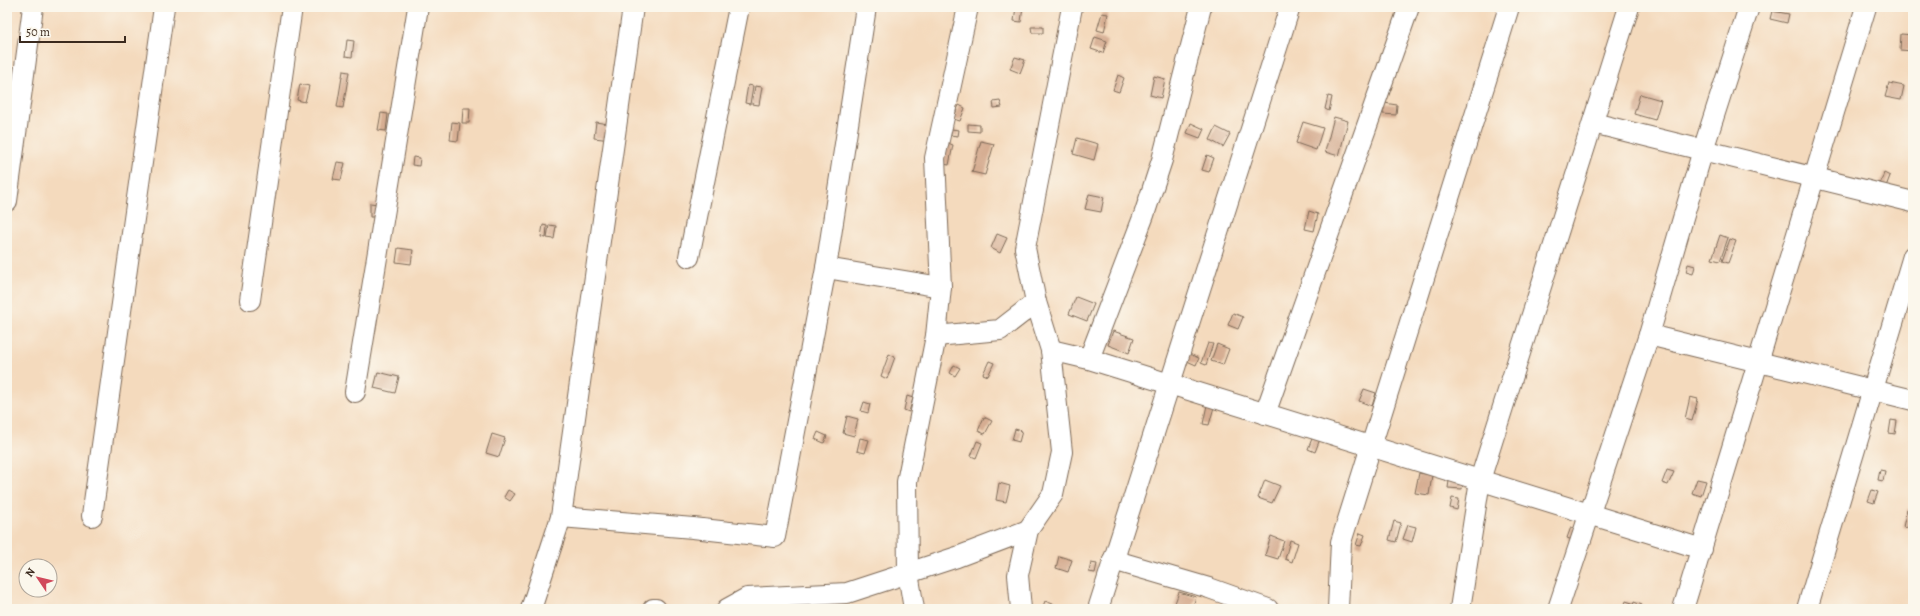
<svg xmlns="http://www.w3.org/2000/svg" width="1920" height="616" viewBox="0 0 1920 616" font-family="Alegreya,serif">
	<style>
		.building { fill: #d6ad92 }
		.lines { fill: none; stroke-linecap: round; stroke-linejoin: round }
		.minor-casing { stroke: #7c6856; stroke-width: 22 }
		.minor { stroke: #fff; stroke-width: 20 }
	</style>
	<rect width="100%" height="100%" fill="#fbf7ec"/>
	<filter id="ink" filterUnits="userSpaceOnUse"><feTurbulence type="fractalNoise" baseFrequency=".025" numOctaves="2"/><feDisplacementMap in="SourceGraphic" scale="8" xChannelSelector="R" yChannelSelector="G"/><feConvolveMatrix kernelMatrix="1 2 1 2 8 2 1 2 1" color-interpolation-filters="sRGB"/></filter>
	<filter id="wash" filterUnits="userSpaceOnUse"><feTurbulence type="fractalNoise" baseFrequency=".012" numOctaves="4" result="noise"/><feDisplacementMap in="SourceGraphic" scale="16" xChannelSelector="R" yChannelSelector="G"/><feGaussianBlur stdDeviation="0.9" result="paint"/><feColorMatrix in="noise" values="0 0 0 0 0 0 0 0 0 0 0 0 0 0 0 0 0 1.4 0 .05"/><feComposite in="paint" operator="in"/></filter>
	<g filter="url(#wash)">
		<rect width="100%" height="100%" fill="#f4dabd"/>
		<g id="blocks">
			<!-- building -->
			<g class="building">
				<path d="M1016 7H1023L1021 22 1014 21Z"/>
				<path d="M1772 11 1789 14 1787 23 1770 19Z"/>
				<path d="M1102 13 1108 14 1104 32 1097 30Z"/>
				<path d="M1031 27H1043V33H1032Z"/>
				<path d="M1901 34 1913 35V51L1900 50Z"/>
				<path d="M1095 37 1107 41 1103 53 1091 49Z"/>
				<path d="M347 40 354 41 352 57 345 56Z"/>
				<path d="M1015 57 1025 60 1020 73 1010 69Z"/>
				<path d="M343 71 349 72 343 108 337 107Z"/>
				<path d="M1118 75 1124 78 1119 92 1113 90Z"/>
				<path d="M1154 76 1165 79 1161 98 1150 95Z"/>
				<path d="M1889 83 1904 86 1901 100 1885 97Z"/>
				<path d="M300 84 309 86 305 102 297 100Z"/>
				<path d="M748 85 753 86 750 104 745 103Z"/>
				<path d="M755 86 762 87 759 105 752 104Z"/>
				<path d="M1640 94 1661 100 1655 120 1634 114Z"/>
				<path d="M1328 96 1332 97 1329 111 1325 109Z"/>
				<path d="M1000 101 1002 107 994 108 993 102Z"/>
				<path d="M1384 103 1397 105 1396 115 1383 114Z"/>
				<path d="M959 105 965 108 960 121 953 119Z"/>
				<path d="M463 108H470L469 123H462Z"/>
				<path d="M381 113 388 114 386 131 378 130Z"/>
				<path d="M1334 117 1348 121 1339 156 1325 152Z"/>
				<path d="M452 122 460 123 458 141 450 140Z"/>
				<path d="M596 122 613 125 611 140 594 138Z"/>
				<path d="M1303 122 1323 128 1316 150 1296 143Z"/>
				<path d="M1191 123 1204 129 1200 138 1187 133Z"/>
				<path d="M968 124 980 125V132L968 131Z"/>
				<path d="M1216 127 1230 134 1223 147 1210 140Z"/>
				<path d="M951 129 959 130 958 136 950 135Z"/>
				<path d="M1077 138 1098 144 1094 160 1073 154Z"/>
				<path d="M981 141 994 144 985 175 972 172Z"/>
				<path d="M948 143 953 145 949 165 943 164Z"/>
				<path d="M1207 155 1214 158 1209 172 1202 170Z"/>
				<path d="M413 157 420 158 419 166 412 165Z"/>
				<path d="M337 162 345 163 341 180 333 179Z"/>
				<path d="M1884 173 1890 176 1885 189 1879 187Z"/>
				<path d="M1089 194 1104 197 1101 212 1085 209Z"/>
				<path d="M370 203 378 204 377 217H370Z"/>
				<path d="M1309 211 1318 214 1314 231 1305 229Z"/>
				<path d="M543 225 547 226 546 238 541 237Z"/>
				<path d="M549 225 556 226 554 239 547 238Z"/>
				<path d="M997 234 1007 238 1000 253 991 248Z"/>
				<path d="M1720 235 1728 238 1720 261 1712 259Z"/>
				<path d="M1730 239 1736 241 1728 263 1722 261Z"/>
				<path d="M398 248 413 250 411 264 396 262Z"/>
				<path d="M1688 264 1695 266 1693 274 1686 272Z"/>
				<path d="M1076 297 1094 304 1087 321 1069 314Z"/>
				<path d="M1233 313 1243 317 1238 329 1228 325Z"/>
				<path d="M1113 331 1134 338 1129 353 1108 345Z"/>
				<path d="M1208 343 1213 344 1206 365 1201 363Z"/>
				<path d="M1217 344 1229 349 1223 365 1211 361Z"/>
				<path d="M889 354 895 357 887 379 881 376Z"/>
				<path d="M1189 354 1199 358 1196 365 1187 361Z"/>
				<path d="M989 361 994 363 988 376 983 374Z"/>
				<path d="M954 365 960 368 955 376 950 373Z"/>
				<path d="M378 372 399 377 395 393 374 388Z"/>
				<path d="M1364 389 1376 393 1372 406 1359 401Z"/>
				<path d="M907 396 913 398 909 412 904 410Z"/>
				<path d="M1690 397 1698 399 1692 421 1685 419Z"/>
				<path d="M864 402 870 404 868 413 861 411Z"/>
				<path d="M1207 405 1214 407 1209 425 1203 424Z"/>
				<path d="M847 416 858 419 854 436 843 433Z"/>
				<path d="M984 417 992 421 985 434 978 431Z"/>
				<path d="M1891 420 1897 421 1895 434 1889 433Z"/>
				<path d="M1015 429 1022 431 1019 442 1012 440Z"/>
				<path d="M818 432 827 436 824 443 815 439Z"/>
				<path d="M492 434 505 438 499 457 486 453Z"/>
				<path d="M1313 436 1320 439 1315 452 1308 449Z"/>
				<path d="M860 438 869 440 865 453 857 451Z"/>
				<path d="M977 441 982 443 976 458 971 456Z"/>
				<path d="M1667 470 1674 472 1668 485 1662 483Z"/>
				<path d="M1880 470 1885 471 1883 481 1878 480Z"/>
				<path d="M1419 473 1432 475 1429 495 1415 493Z"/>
				<path d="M1697 479 1706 481 1701 496 1692 493Z"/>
				<path d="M1265 480 1280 486 1272 503 1258 498Z"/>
				<path d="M1449 481 1463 483 1462 489 1448 488Z"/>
				<path d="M999 483 1010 486 1006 502 996 500Z"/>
				<path d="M508 490 515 494 510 501 504 497Z"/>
				<path d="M1872 490 1878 492 1874 503 1868 501Z"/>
				<path d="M1452 498 1459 499 1457 510 1450 508Z"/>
				<path d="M1907 509 1912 510 1907 528 1903 527Z"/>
				<path d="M1394 521 1401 523 1396 542 1389 540Z"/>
				<path d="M1408 525 1416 527 1412 542 1403 539Z"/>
				<path d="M1571 527 1577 529 1572 540 1567 538Z"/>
				<path d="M1360 533 1365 535 1361 546 1356 545Z"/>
				<path d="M1271 536 1284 541 1278 559 1265 555Z"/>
				<path d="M1290 540 1298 543 1292 562 1285 559Z"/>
				<path d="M1059 556 1072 560 1068 572 1056 568Z"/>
				<path d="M1091 563 1097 564 1095 573 1089 572Z"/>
				<path d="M1179 592 1196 597 1192 609 1174 606Z"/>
				<path d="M1045 601 1058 606 1056 609H1042Z"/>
				<path d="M1626 601 1632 603 1630 609H1623Z"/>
				<path d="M1634 602 1642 605 1640 609H1632Z"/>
			</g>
		</g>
	</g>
	<g filter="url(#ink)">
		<use href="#blocks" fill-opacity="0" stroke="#7c6856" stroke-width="1"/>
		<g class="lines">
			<!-- minor casing -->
			<g class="minor-casing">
				<g id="minor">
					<path d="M968 7 935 158 941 287 936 336 1000 330 1036 302"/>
					<path d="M1593 123 1913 202"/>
					<path d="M7 201 33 7"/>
					<path d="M689 257 739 7"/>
					<path d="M826 268 941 287"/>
					<path d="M250 300 292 7"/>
					<path d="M1649 335 1913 400"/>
					<path d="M1051 350 1089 359 1702 549"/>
					<path d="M1089 359 1144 215 1162 160 1201 7"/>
					<path d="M355 392 418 7"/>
					<path d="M1265 414 1409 7"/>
					<path d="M92 516 164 7"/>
					<path d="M561 517 693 528 775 537 826 268 866 7"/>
					<path d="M1113 560 1209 588 1268 609"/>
					<path d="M531 609 561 517 633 7"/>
					<path d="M653 609H656"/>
					<path d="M727 609 747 598 847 593 957 557 1028 530"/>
					<path d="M914 609 908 573 907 482 936 336"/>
					<path d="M1021 609 1018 575 1028 530 1053 494 1062 452 1051 350 1036 302 1025 248 1072 7"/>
					<path d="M1098 609 1290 7"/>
					<path d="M1338 609 1341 542 1509 7"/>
					<path d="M1460 609 1480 480 1629 7"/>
					<path d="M1558 609 1649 335 1703 150 1749 7"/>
					<path d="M1683 609 1866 7"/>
					<path d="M1807 609 1913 256"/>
				</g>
			</g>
			<!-- minor -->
			<use href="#minor" class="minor"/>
		</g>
	</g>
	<!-- margin -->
	<rect width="1920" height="616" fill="none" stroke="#fbf7ec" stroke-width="24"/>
	<!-- north arrow -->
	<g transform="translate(38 578) rotate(305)"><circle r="19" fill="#fbf7ec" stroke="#aea59a"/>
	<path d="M0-3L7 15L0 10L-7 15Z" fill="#d1495b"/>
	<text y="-6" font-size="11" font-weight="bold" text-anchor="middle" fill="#3b2a1e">N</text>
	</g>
	<!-- scale -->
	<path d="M20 36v6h105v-6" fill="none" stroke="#3b2a1e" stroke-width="2"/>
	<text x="26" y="36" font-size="12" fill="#3b2a1e" stroke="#fbf7ec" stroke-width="3" paint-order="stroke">50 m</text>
</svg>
